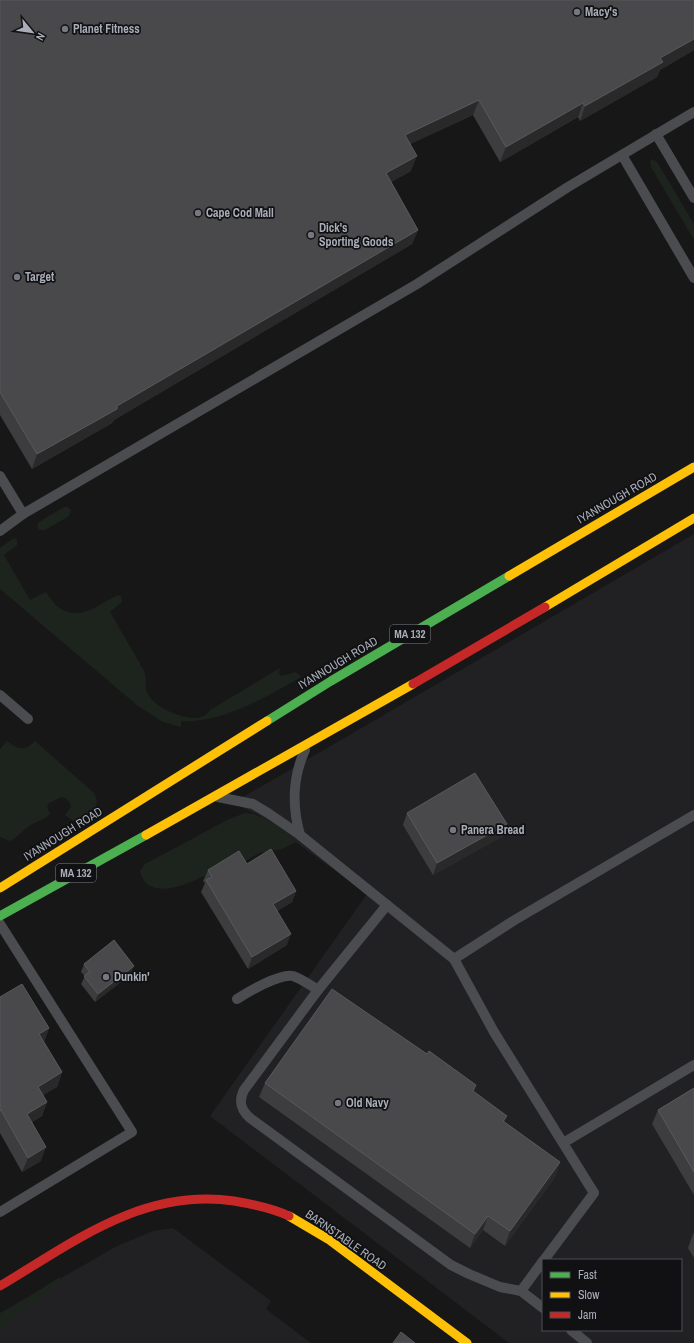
<svg xmlns="http://www.w3.org/2000/svg" width="694" height="1343" viewBox="0 0 694 1343" font-family="'Archivo Narrow',sans-serif">
	<style>
		.built { fill: #212123; fill-rule: evenodd }
		.green { fill: #1d241e }
		.lines { fill: none; stroke-linecap: round; stroke-linejoin: round }
		.lane { stroke: #4b4c50; stroke-width: 10 }
		.fast { stroke: #4caf50; stroke-width: 9 }
		.slow { stroke: #ffc107; stroke-width: 9 }
		.jam { stroke: #c62828; stroke-width: 9 }
		.wall { fill: #3d3d3f }
		.shaded-wall { fill: #29292a }
		.building { fill: #49494c; stroke: #58595d }
		.poi-dot { fill: #757880; stroke: #111113; stroke-width: 1.5 }
		.labels { text-anchor: middle; dominant-baseline: central; stroke-width: 3.5; stroke-linejoin: round; paint-order: stroke }
		.shield { fill: #111113; stroke: #7b7e86; stroke-width: 1 }
		.shield-label { font-size: 11px; font-weight: bold; fill: #a8adb8 }
		.poi-label { font-size: 12px; font-weight: bold; fill: #a8adb8; stroke: #111113; text-anchor: start }
		.street-label { font-size: 12px; fill: #a8adb8; stroke: #111113 }
	</style>
	<rect width="100%" height="100%" fill="#171717"/>
	<!-- built -->
	<g class="built">
		<path d="M694 534V1343H509L210 1116 367 894 260 816 233 803ZM543 1260H681V1330H543Z"/>
		<path d="M173 1228 271 1301 266 1309 311 1343H0V1313L117 1246 153 1231Z"/>
	</g>
	<!-- green -->
	<g class="green">
		<path d="M652 159 657 162 694 224V240L651 167 650 161Z"/>
		<path d="M64 507H67L71 510 69 516 45 530H39L37 526 39 522Z"/>
		<path d="M14 538 17 540V545L4 555 30 600 46 592C50 597 53 603 58 607 80 623 98 604 118 595L121 596 122 602 110 612C121 631 133 651 144 671 147 677 145 683 146 689 151 707 178 717 194 718 200 718 207 716 210 710L280 668 279 673 281 676 296 672 301 677C268 696 221 724 181 721V727L163 722 138 706 0 589V548Z"/>
		<path d="M7 741C17 749 25 752 35 741L94 793 97 800 96 807 75 822 65 815 71 807C70 801 67 798 61 797L49 803 47 807 50 814C43 821 36 821 28 827 22 831 18 837 10 841L0 837V749Z"/>
		<path d="M245 813C265 814 280 829 296 842L282 849 259 853 241 864 237 857C218 869 149 913 140 871L145 864 229 819Z"/>
		<path d="M60 1277V1283L7 1324 0 1332V1315Z"/>
	</g>
	<g class="lines">
		<!-- lane -->
		<g class="lane">
			<path d="M656 134 694 198"/>
			<path d="M622 155 694 278"/>
			<path d="M0 476 23 514"/>
			<path d="M0 531 23 514 417 284 568 187 694 112"/>
			<path d="M0 695 28 719"/>
			<path d="M218 797 253 804 268 813 300 835 387 905"/>
			<path d="M300 835C292 806 292 779 305 750"/>
			<path d="M0 924 132 1132 0 1212"/>
			<path d="M454 959 513 921 694 815"/>
			<path d="M237 999C248 992 280 973 293 976 302 979 310 985 318 990"/>
			<path d="M563 1143 694 1065"/>
			<path d="M521 1291 543 1261"/>
			<path d="M543 1308 521 1291 500 1287 469 1274 451 1265 250 1118C241 1110 238 1102 244 1090L318 990 387 905 454 959 494 1032 594 1193 544 1260"/>
			<path d="M571 1330 587 1343"/>
		</g>
		<!-- fast -->
		<g class="fast">
			<path d="M267 721 331 681 509 576"/>
			<path d="M0 916 146 835"/>
		</g>
		<!-- slow -->
		<g class="slow">
			<path d="M509 576 694 467"/>
			<path d="M545 607 694 518"/>
			<path d="M146 835 413 684"/>
			<path d="M0 888 267 721"/>
			<path d="M289 1216 328 1239 467 1343"/>
		</g>
		<!-- jam -->
		<g class="jam">
			<path d="M413 684 545 607"/>
			<path d="M0 1286C74 1242 142 1188 234 1201 252 1204 272 1208 289 1216"/>
		</g>
	</g>
	<!-- wall -->
	<g class="wall">
		<path d="M0 0H694V50L660 70 657 77 580 121 578 117 500 162 473 115 410 144 411 171 391 182 418 230 412 244 114 420 112 423 32 469 0 415Z"/>
		<path d="M407 813 503 836 433 875 403 825Z"/>
		<path d="M247 864 296 891 292 902 277 911 287 945 248 969 201 892 205 883 203 881 208 870Z"/>
		<path d="M84 964 131 974 95 1002 81 984 85 976 81 972Z"/>
		<path d="M0 997 49 1028 44 1042 62 1072 57 1087 43 1095 47 1102 42 1116 32 1122 41 1161 22 1172 0 1133Z"/>
		<path d="M265 1083 474 1092 507 1116 504 1122 560 1162 555 1177 505 1246 483 1230 470 1248 259 1097Z"/>
		<path d="M694 1088V1195L652 1124 658 1110Z"/>
		<path d="M694 1233V1258L688 1248 693 1234Z"/>
	</g>
	<!-- shaded-wall -->
	<g class="shaded-wall">
		<path d="M694 39V50L660 70 657 77 580 121 585 106 660 58Z"/>
		<path d="M479 100 473 115 399 149 405 135Z"/>
		<path d="M583 103 578 117 500 162 506 147Z"/>
		<path d="M417 156 411 171 381 188 386 173Z"/>
		<path d="M418 230 412 244 114 420 112 423 32 469 37 454 117 406Z"/>
		<path d="M507 824 503 836 433 875 437 863Z"/>
		<path d="M296 891 292 902 269 916 273 904Z"/>
		<path d="M291 934 287 945 248 969 252 957Z"/>
		<path d="M134 966 131 974 95 1002 98 994Z"/>
		<path d="M49 1028 44 1042 39 1034Z"/>
		<path d="M62 1072 57 1087 33 1101 38 1087Z"/>
		<path d="M47 1102 42 1116 22 1128 27 1114Z"/>
		<path d="M46 1147 41 1161 22 1172 28 1158Z"/>
		<path d="M560 1162 555 1177 505 1246 510 1231Z"/>
		<path d="M488 1216 483 1230 470 1248 475 1234Z"/>
	</g>
	<!-- building -->
	<g class="building">
		<path d="M0 0H694V39L660 58 663 62 585 106 583 103 506 147 479 100 405 135 417 156 386 173 418 230 117 406V409L37 454 0 392Z"/>
		<path d="M475 773 507 824 437 863 407 813Z"/>
		<path d="M271 849 296 891 273 904 291 934 252 957 206 880 212 877 208 870 239 851 247 864Z"/>
		<path d="M114 940 134 966 98 994 84 976 90 972 84 964Z"/>
		<path d="M22 984 49 1028 39 1034 62 1072 38 1087 47 1102 27 1114 46 1147 28 1158 1 1110 0 1111V997Z"/>
		<path d="M332 989 427 1054 429 1051 476 1085 473 1091 507 1116 503 1121 560 1162 510 1231 488 1216 475 1234 265 1083Z"/>
		<path d="M694 1088V1172L658 1110Z"/>
		<path d="M401 1332 415 1343H393Z"/>
	</g>
	<!-- markers -->
	<g class="poi-dot">
		<circle cx="577" cy="12" r="4"/>
		<circle cx="65" cy="29" r="4"/>
		<circle cx="198" cy="213" r="4"/>
		<circle cx="311" cy="235" r="4"/>
		<circle cx="17" cy="277" r="4"/>
		<circle cx="453" cy="830" r="4"/>
		<circle cx="106" cy="977" r="4"/>
		<circle cx="338" cy="1103" r="4"/>
	</g>
	<g class="labels">
		<!-- shield labels -->
		<g class="shield">
			<rect x="390" y="625" width="40" height="18" rx="3"/>
			<rect x="56" y="864" width="40" height="18" rx="3"/>
		</g>
		<g class="shield-label">
			<text x="410" y="634">MA 132</text>
			<text x="76" y="873">MA 132</text>
		</g>
		<!-- poi labels -->
		<g class="poi-label">
			<text x="585" y="12">Macy's</text>
			<text x="73" y="29">Planet Fitness</text>
			<text x="206" y="213">Cape Cod Mall</text>
			<text x="319" y="228">Dick's<tspan x="319" dy="14">Sporting Goods</tspan></text>
			<text x="25" y="277">Target</text>
			<text x="461" y="830">Panera Bread</text>
			<text x="114" y="977">Dunkin'</text>
			<text x="346" y="1103">Old Navy</text>
		</g>
		<!-- street labels -->
		<g class="street-label">
			<text transform="translate(617 498) rotate(-30)">IYANNOUGH ROAD</text>
			<text transform="translate(338 663) rotate(-31)">IYANNOUGH ROAD</text>
			<text transform="translate(63 834) rotate(-32)">IYANNOUGH ROAD</text>
			<text transform="translate(346 1240) rotate(35)">BARNSTABLE ROAD</text>
		</g>
	</g>
	<!-- legend -->
	<rect x="542" y="1259" width="140" height="72" fill="#111113" stroke="#4d4f55"/>
	<rect x="550" y="1272" width="20" height="6" fill="#4caf50" stroke="#4d4f55"/>
	<text x="578" y="1279" font-size="12" fill="#a8adb8">Fast</text>
	<rect x="550" y="1292" width="20" height="6" fill="#ffc107" stroke="#4d4f55"/>
	<text x="578" y="1299" font-size="12" fill="#a8adb8">Slow</text>
	<rect x="550" y="1312" width="20" height="6" fill="#c62828" stroke="#4d4f55"/>
	<text x="578" y="1319" font-size="12" fill="#a8adb8">Jam</text>
	<!-- north arrow -->
	<g transform="translate(32 32) rotate(119)" stroke="#111113" stroke-width="3" paint-order="stroke">
	<path d="M0-3L7 15L0 10L-7 15Z" fill="#a8adb8"/>
	<text y="-6" font-size="11" font-weight="bold" text-anchor="middle" fill="#a8adb8">N</text>
	</g>
</svg>
